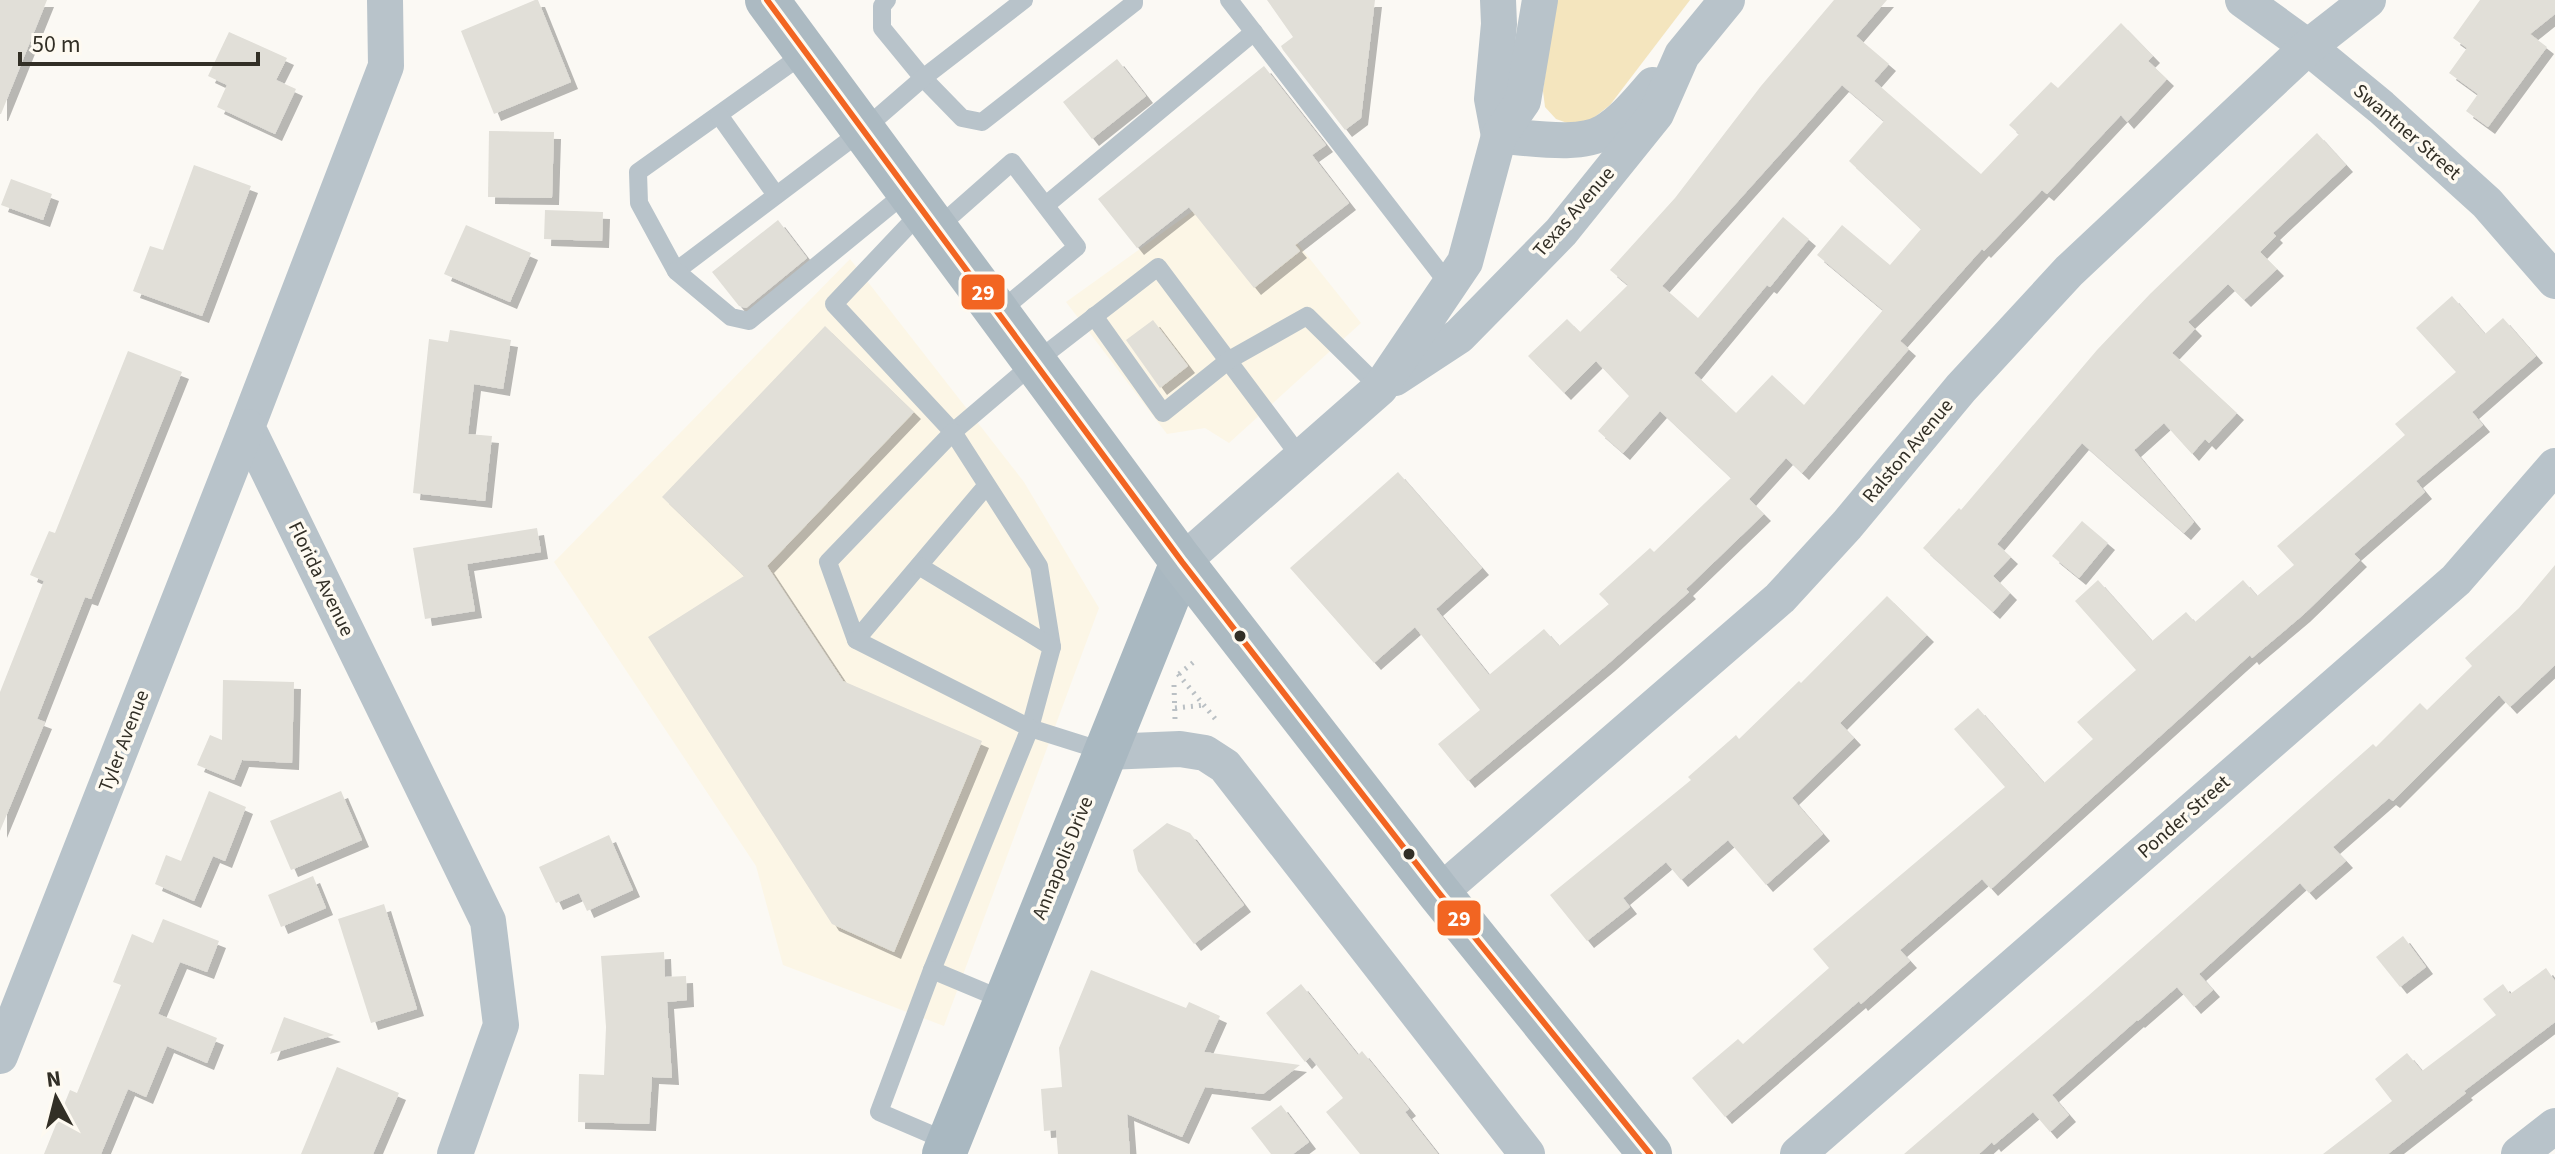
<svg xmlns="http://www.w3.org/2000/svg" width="2555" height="1154" viewBox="0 0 2555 1154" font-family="'Source Sans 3',sans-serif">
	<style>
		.built { fill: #fcf6e6 }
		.green { fill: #f4e5be }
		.building { fill: #e1dfd8; fill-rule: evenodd; filter: url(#shadow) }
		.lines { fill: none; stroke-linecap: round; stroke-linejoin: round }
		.path { stroke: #bac0c4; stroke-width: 5; stroke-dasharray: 2 6; stroke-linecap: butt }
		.lane { stroke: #b8c3ca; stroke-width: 18 }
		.street { stroke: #b8c3ca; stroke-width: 36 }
		.secondary { stroke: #a9b8c1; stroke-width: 44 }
		.primary { stroke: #acbac2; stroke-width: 44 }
		.bus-1-casing { stroke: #fefaf1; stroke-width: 12 }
		.bus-1 { stroke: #f26522; stroke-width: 6 }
		.bus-dot { fill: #322f26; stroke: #fefaf1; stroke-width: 3 }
		.labels { text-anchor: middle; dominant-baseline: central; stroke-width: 7; stroke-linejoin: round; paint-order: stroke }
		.street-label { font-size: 20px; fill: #322f26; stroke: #fefaf1 }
		.line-badge { stroke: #fefaf1; stroke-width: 3 }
		.badge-label { font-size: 22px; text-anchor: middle; font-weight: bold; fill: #fff }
	</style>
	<defs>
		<filter id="shadow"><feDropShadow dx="7" dy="7" stdDeviation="0" flood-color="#0004"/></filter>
	</defs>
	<rect width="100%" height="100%" fill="#fbf9f4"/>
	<!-- built -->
	<g class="built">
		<path d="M1243 175 1361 323 1229 443 1205 428 1167 434 1066 302Z"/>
		<path d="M850 259 1024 482 1099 608 944 1026 783 965 756 866 554 562Z"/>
	</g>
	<!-- green -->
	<path class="green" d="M1555 0H1690L1610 105 1591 120 1573 125 1556 119 1545 107 1543 91Z"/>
	<!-- building -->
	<g class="building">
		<path d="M0 0H47L1 114H0Z"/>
		<path d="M535 0H538L571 82 494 114 461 31Z"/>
		<path d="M1267 0H1375L1361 118 1345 130 1283 50 1281 46 1293 37Z"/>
		<path d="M1834 0H1887L1856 36 1889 64 1874 81 1981 174 2019 134 2009 125 2051 82 2058 88 2121 23 2153 56 2148 61 2167 79 2127 122 2121 115 2047 194 2042 190 1984 251 1982 249 1900 341 1909 349 1802 473 1786 458 1749 499 1764 514 1686 589 1689 592 1608 664 1468 781 1438 744 1480 710 1415 627 1374 663 1290 568 1398 472 1482 568 1436 609 1489 675 1544 629 1559 646 1609 604 1599 594 1650 548 1654 552 1731 478 1660 411 1623 453 1598 431 1629 396 1596 361 1564 393 1528 356 1567 319 1580 332 1628 285 1610 270 1675 198 1761 86ZM1842 85 1884 121 1849 161 1921 229 1890 265 1842 225 1817 255 1883 310 1804 405 1772 375 1736 413 1694 373 1767 285 1770 287 1809 239 1783 217 1698 318 1662 286Z"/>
		<path d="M2480 0H2555V14L2530 34 2547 47 2488 127 2466 111 2478 94 2449 73 2467 48 2453 38Z"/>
		<path d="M229 32 287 58 276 80 296 89 275 134 217 107 227 85 208 76Z"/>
		<path d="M1117 59 1146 96 1092 139 1063 102Z"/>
		<path d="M1264 66 1326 145 1312 155 1349 203 1295 245 1300 251 1254 288 1189 207 1137 248 1098 199Z"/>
		<path d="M489 131 554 132 552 198 488 197Z"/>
		<path d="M2317 133 2346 165 2273 233 2276 236 2260 252 2277 269 2244 300 2228 284 2188 322 2195 329 2172 353 2237 413 2209 443 2205 439 2192 454 2164 423 2134 450 2194 522 2184 533 2082 443 1997 544 2011 557 1993 576 2010 593 1993 612 1923 548 1959 508 1961 510 2097 350 2150 294Z"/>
		<path d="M194 165 251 186 202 316 133 291 150 246 163 250Z"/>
		<path d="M11 179 52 194 43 220 1 205Z"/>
		<path d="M545 210 603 212 602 241 544 239Z"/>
		<path d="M778 220 807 258 746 308 739 306 712 272Z"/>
		<path d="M466 225 531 253 510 302 444 274Z"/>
		<path d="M2452 296 2485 334 2503 318 2536 356 2472 412 2483 425 2416 481 2425 492 2354 554 2360 560 2303 615 2252 658 2250 655 1991 889 1982 879 1900 950 1910 961 1861 1004 1859 1001 1725 1117 1692 1078 1738 1039 1743 1044 1829 968 1813 949 2005 787 1954 729 1978 708 2044 783 2093 739 2077 722 2136 670 2075 601 2098 580 2152 641 2186 612 2195 622 2243 580 2257 596 2294 565 2277 546 2405 435 2395 424 2456 372 2416 328Z"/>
		<path d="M1153 320 1188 366 1160 388 1126 340Z"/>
		<path d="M825 326 914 412 767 566 843 681 982 741 894 952 832 924 648 637 744 576 662 497Z"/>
		<path d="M450 330 511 340 503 389 474 384 468 434 492 436 485 501 413 493 429 339 448 342Z"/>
		<path d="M128 351 182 372 91 599 85 597 37 719 45 722 0 831V692L44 581 30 575 49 531 55 533Z"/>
		<path d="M2082 521 2108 543 2079 578 2052 556Z"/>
		<path d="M537 528 541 552 467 564 475 611 425 619 413 548Z"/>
		<path d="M2555 565V665L2510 707 2499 695 2393 801 2389 798 2333 847 2346 861 2309 893 2300 883 2199 974 2213 990 2194 1007 2177 987 2138 1021 2137 1020 2052 1095 2069 1115 2050 1132 2033 1112 1994 1145 1992 1142 1979 1154H1904L2088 996 2373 744 2376 747 2420 703 2427 710 2472 666 2465 658 2519 608Z"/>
		<path d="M1887 596 1927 635 1840 723 1854 738 1792 798 1823 834 1766 885 1728 840 1681 880 1666 862 1623 898 1630 907 1587 941 1550 895 1691 780 1688 777 1736 735 1739 739 1799 681 1801 683Z"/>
		<path d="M223 680 294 682 292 763 242 760 234 780 197 765 210 735 222 740Z"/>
		<path d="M209 791 246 807 225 861 213 856 194 901 155 884 166 855 181 861Z"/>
		<path d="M341 791 362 840 291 870 270 821Z"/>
		<path d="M1167 823 1190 833 1244 905 1194 944 1138 871 1133 850Z"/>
		<path d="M609 835 633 890 587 911 579 893 556 903 539 867Z"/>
		<path d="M313 876 326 908 281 927 268 895Z"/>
		<path d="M384 904 417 1009 371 1023 338 919Z"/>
		<path d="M163 919 219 941 207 972 180 962 158 1014 217 1038 207 1063 167 1046 146 1097 128 1089 101 1154H44L70 1090 77 1093 121 985 113 982 132 934 153 943Z"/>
		<path d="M2403 936 2426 967 2400 987 2376 957Z"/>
		<path d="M664 952 665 977 686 976 687 1000 667 1002 672 1078 652 1077 649 1124 578 1122 579 1074 604 1075 606 1027 601 956Z"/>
		<path d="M2546 968 2555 981V1022L2464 1091 2466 1093 2388 1154H2323L2392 1101 2375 1079 2407 1053 2422 1071 2496 1015 2483 999 2503 984 2510 994Z"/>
		<path d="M1091 970 1186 1008 1189 1002 1220 1016 1204 1052 1300 1065 1263 1094 1205 1087 1182 1137 1127 1114 1130 1154H1058L1056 1130 1044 1131 1041 1089 1062 1087 1059 1048Z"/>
		<path d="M1301 984 1358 1055 1362 1051 1409 1109 1405 1112 1438 1154H1360L1326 1112 1343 1098 1310 1057 1305 1062 1266 1013Z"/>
		<path d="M284 1017 334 1035 270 1054Z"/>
		<path d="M337 1067 399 1093 373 1154H301Z"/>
		<path d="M1281 1105 1309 1142 1293 1154H1271L1251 1128Z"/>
	</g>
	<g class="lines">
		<!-- path -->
		<g class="path">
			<path d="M1178 674 1217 721"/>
			<path d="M1179 674 1195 661"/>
			<path d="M1174 685 1175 719"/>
			<path d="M1175 708 1205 705"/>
		</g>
		<!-- lane -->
		<g class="lane">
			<path d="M887 0 882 6V28L923 78 962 118 982 122 1134 3V0"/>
			<path d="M1229 0 1450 286"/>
			<path d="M805 53 638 172 639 203 676 271 863 130 923 78 1024 0"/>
			<path d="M719 115 776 195"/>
			<path d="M1046 205 1254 32"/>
			<path d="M922 211 834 304 953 432 1034 363 1158 267 1301 458"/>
			<path d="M936 229 1012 162 1077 247 998 313"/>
			<path d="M676 271 731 317 749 321 908 191"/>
			<path d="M1094 316 1163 413 1229 360 1307 316 1380 388"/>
			<path d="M987 485 856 640 828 562 953 432 1039 566 1052 647 1030 728 1106 752"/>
			<path d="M919 566 1052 647"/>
			<path d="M856 640 1030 728 932 970 1006 1001"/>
			<path d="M932 970 879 1112 949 1142"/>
		</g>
		<!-- street -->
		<g class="street">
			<path d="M385 0 386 66 247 427 488 921 501 1025 455 1154"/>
			<path d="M1498 0 1499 24 1492 99 1499 136"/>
			<path d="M2243 0 2308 47 2381 107 2487 203 2555 281"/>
			<path d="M1499 136C1527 137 1580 147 1604 132 1623 121 1638 102 1653 85"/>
			<path d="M1395 378 1459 336 1561 232 1656 114 1682 55 1727 0"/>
			<path d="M1182 562 1380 388 1465 262 1499 136 1523 101 1540 0"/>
			<path d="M1106 752 1180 749 1205 753 1225 766 1527 1154"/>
			<path d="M1439 893 1780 598 1847 525 1961 388 2069 271 2308 47 2368 0"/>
			<path d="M0 1056 247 427"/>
			<path d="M1798 1154 2456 580 2555 466"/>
			<path d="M2519 1154 2555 1126"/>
		</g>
		<!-- secondary -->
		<path class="secondary" d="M944 1154 1182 562"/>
		<!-- primary -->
		<path class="primary" d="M767 0 1182 562 1439 893 1650 1154"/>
		<!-- bus-1 casing -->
		<g class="bus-1-casing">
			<path id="bus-1" d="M767 0 1182 562 1439 893 1650 1154"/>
		</g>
		<!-- bus-1 -->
		<use href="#bus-1" class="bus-1"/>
	</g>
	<!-- markers -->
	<g class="bus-dot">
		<circle cx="1240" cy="636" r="7"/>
		<circle cx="1409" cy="854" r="7"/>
	</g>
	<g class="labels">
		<!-- street labels -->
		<g class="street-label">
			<text transform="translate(2407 132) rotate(41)">Swantner Street</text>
			<text transform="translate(1574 212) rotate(-49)">Texas Avenue</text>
			<text transform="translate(1908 451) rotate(-50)">Ralston Avenue</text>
			<text transform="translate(321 579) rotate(64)">Florida Avenue</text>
			<text transform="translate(124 741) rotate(-69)">Tyler Avenue</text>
			<text transform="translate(2184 817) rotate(-41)">Ponder Street</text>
			<text transform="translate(1063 858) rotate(-68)">Annapolis Drive</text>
		</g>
	</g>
	<g class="line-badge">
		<rect x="960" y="273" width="46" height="38" rx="8" fill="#f26522"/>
		<rect x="1436" y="899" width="46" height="38" rx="8" fill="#f26522"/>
	</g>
	<g class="badge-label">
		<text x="983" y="300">29</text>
		<text x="1459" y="926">29</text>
	</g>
	<!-- north arrow -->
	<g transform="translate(56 1098) rotate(353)" stroke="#fefaf1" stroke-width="6" paint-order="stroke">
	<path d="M0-6L14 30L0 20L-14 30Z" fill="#322f26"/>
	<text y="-12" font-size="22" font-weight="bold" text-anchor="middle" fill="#322f26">N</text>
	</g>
	<!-- scale -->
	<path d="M20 52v12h238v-12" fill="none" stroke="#322f26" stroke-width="4"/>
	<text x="32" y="52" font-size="24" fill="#322f26" stroke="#fefaf1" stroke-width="6" paint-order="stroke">50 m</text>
</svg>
